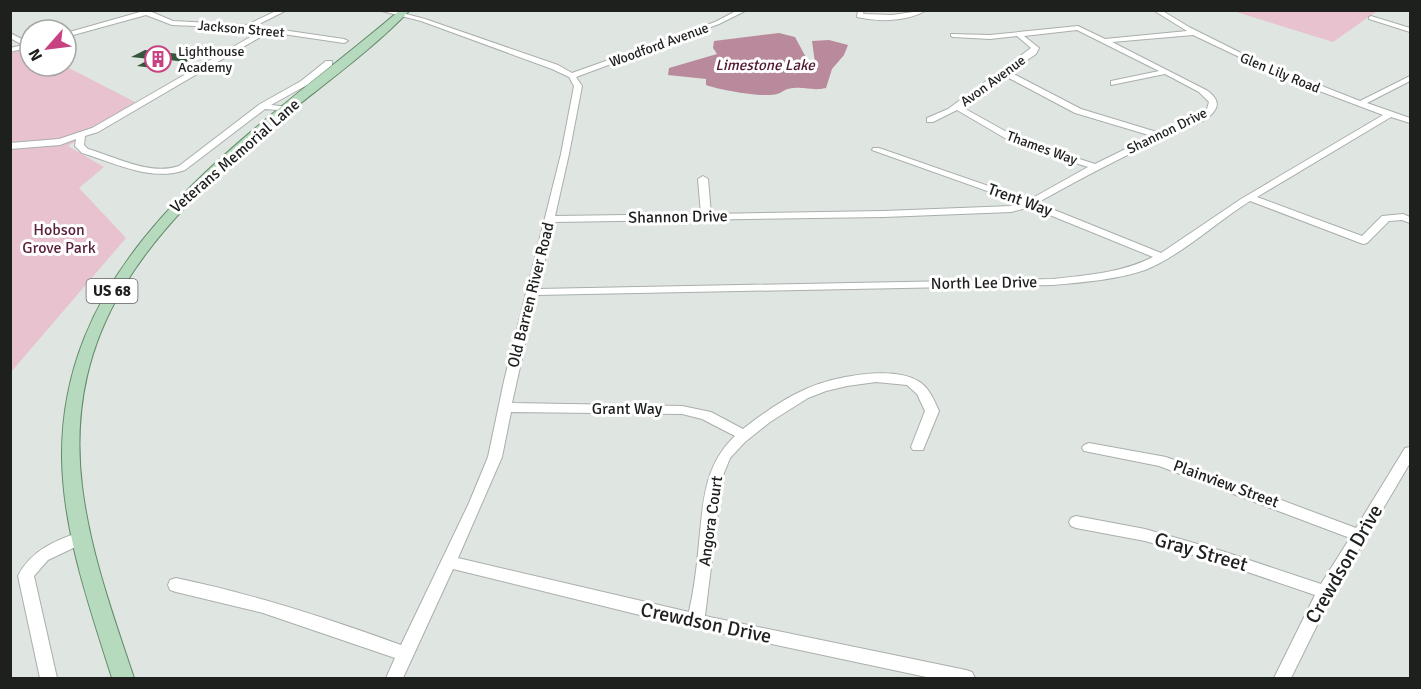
<svg xmlns="http://www.w3.org/2000/svg" width="1421" height="689" viewBox="0 0 1421 689" font-family="Signika,sans-serif">
	<style>
		.green { fill: #e8c2cf }
		.water { fill: #b98a9b }
		.building { fill: #34563b }
		.lines { fill: none; stroke-linecap: round; stroke-linejoin: round }
		.minor-casing { stroke: #a9afaa; stroke-width: 2 }
		.major-casing { stroke: #628969; stroke-width: 2 }
		.minor { fill: #fff; fill-rule: evenodd }
		.major { fill: #b6dabd; fill-rule: evenodd }
		.labels { text-anchor: middle; dominant-baseline: central; stroke-width: 6; stroke-linejoin: round; paint-order: stroke }
		.far-street-label { font-size: 14px; fill: #1e201e; stroke: #fff }
		.far-poi-label { font-size: 14px; fill: #1e201e; stroke: #fff; text-anchor: start }
		.far-water-label { font-size: 15px; font-style: italic; fill: #501731; stroke: #fff }
		.shield { fill: #fff; stroke: #626362; stroke-width: 1.5 }
		.shield-label { font-size: 15px; font-weight: bold; fill: #1e201e }
		.street-label { font-size: 16px; fill: #1e201e; stroke: #fff }
		.park-label { font-size: 16px; fill: #5c223c; stroke: #fff }
		.near-street-label { font-size: 20px; fill: #1e201e; stroke: #fff }
	</style>
	<rect width="100%" height="100%" fill="#dfe5e0"/>
	<!-- green -->
	<g class="green">
		<path d="M1233 11H1377L1333 42Z"/>
		<path d="M29 48 30 66H65L135 102 68 146 104 167 79 188 126 238 11 372V53Z"/>
	</g>
	<!-- water -->
	<path class="water" d="M779 33 795 37 809 63 808 71 815 63 812 41 829 40 848 45 844 55 832 69 826 88C812 91 807 87 794 88 786 88 783 92 777 94 763 98 720 90 706 85V79L668 75 669 68 717 54 713 48 714 41Z"/>
	<!-- building -->
	<path class="building" d="M145 50 196 56 186 62 169 60 153 68 137 66 150 59 131 57Z"/>
	<g class="lines">
		<!-- minor casing -->
		<g class="minor-casing">
			<g id="minor">
				<path d="M137 10H147L173 21 247 25 278 10H287L255 26 344 39 348 41 344 43 269 32 98 132 85 136 84 145 88 149C116 157 150 176 179 166L260 104 301 81 326 61H332V65L307 85 271 105 290 107V111L265 109 185 170C151 182 115 163 82 153L75 146 76 139 60 145 10 149V143L59 139 92 128 261 31 242 28 172 25 146 15 66 37V33L140 12Z"/>
				<path d="M378 10H391L425 19 558 65 572 73 715 22 738 10H747L719 24 576 77 582 86 569 154 555 216 701 214 698 179 703 176 708 179 711 214 884 211 1011 206 1021 203 872 150 873 148H879L1029 200 1088 167 1015 144 957 110 933 122H927V118L948 109 1031 48 1017 36 990 39 953 37 951 36V34L990 35 1078 26 1105 39 1187 31 1153 10H1161L1189 27 1251 58 1360 101 1410 76V81L1367 103 1410 118V123L1391 117 1257 197 1362 236 1382 216 1403 214 1410 217V223L1402 220 1389 221 1367 243 1363 244 1250 201C1218 221 1179 257 1145 270 1115 280 1084 282 1053 285L536 295 512 403 682 406 711 412 743 429C762 414 783 399 806 389 832 377 892 365 918 381 929 387 934 400 939 411L923 450H913L911 447 925 411 917 394 907 385 876 382 847 386 826 391 808 398 770 422 745 442 730 458 722 478 705 616 966 670 972 672 975 678H931L664 621 453 569 403 678H386L395 658 263 613 176 592 170 590 168 585 170 580 176 578C253 594 327 618 401 645L469 503 488 457 504 381 561 154 574 86 569 77 552 69 421 21ZM1077 30 1159 71 1111 81V85L1165 74 1199 92 1209 102 1207 109 1197 117 1160 133 1081 109 1010 72 1036 54 1039 48 1024 36ZM1193 35 1277 75 1383 115 1241 199 1161 253 1037 203C1085 176 1133 151 1183 129 1194 125 1208 121 1215 110 1220 102 1214 96 1208 91L1112 42ZM1005 76 1075 113 1152 136 1095 164 1021 140 962 107ZM1030 207 1153 257C1121 273 1088 275 1053 279L538 289 554 222 884 217 1011 212ZM511 412 682 414 702 419 735 436C704 465 703 503 699 543 697 566 694 589 689 612L458 558 502 457Z"/>
				<path d="M858 10H864L863 14 892 15 927 10C906 22 879 22 857 17Z"/>
				<path d="M1371 16 1410 28V32L1369 19V17Z"/>
				<path d="M10 33 30 43V47L10 52V48L23 45 10 38Z"/>
				<path d="M1089 443 1166 457 1356 528 1405 448 1410 447V463L1331 597 1291 678H1274L1315 595 1221 563 1145 541 1076 528 1071 526 1069 522 1071 518 1076 516 1145 529 1222 551 1321 584 1350 538 1159 466 1084 451 1082 448 1084 445Z"/>
				<path d="M83 531 88 533 91 537 88 541 48 560 34 576 57 678H40L18 576C31 550 56 540 83 531Z"/>
			</g>
		</g>
		<!-- major casing -->
		<g class="major-casing">
			<path id="major" d="M400 10H410C366 56 312 92 264 133 152 230 63 327 82 486 90 552 113 615 134 678H112C90 608 63 533 62 458 60 247 258 132 400 10Z"/>
		</g>
		<!-- minor -->
		<use href="#minor" class="minor"/>
		<!-- major -->
		<use href="#major" class="major"/>
	</g>
	<!-- icons -->
	<defs>
		<g id="building-ring" transform="scale(1.35)"><circle r="9.5" fill="#fff" stroke="#c84281" stroke-width="1.5"/><path d="M-4-6H4V6H1V3H-1V6H-4ZM-2.5-4.3h1.7v1.8h-1.7ZM.8-4.3h1.7v1.8H.8ZM-2.5-1h1.7V.8h-1.7ZM.8-1h1.7V.8H.8Z" fill="#c84281"/></g>
	</defs>
	<g fill-rule="evenodd">
		<use href="#building-ring" x="158" y="59"/>
	</g>
	<g class="labels">
		<!-- far-street labels -->
		<g class="far-street-label">
			<text transform="translate(241 29) rotate(5)">Jackson Street</text>
			<text transform="translate(659 45) rotate(-20)">Woodford Avenue</text>
			<text transform="translate(1280 73) rotate(22)">Glen Lily Road</text>
			<text transform="translate(993 81) rotate(-36)">Avon Avenue</text>
			<text transform="translate(1167 131) rotate(-26)">Shannon Drive</text>
			<text transform="translate(1042 148) rotate(20)">Thames Way</text>
		</g>
		<!-- far-poi labels -->
		<g class="far-poi-label">
			<text x="178" y="51">Lighthouse<tspan x="178" dy="16">Academy</tspan></text>
		</g>
		<!-- far-water labels -->
		<g class="far-water-label">
			<text x="765" y="65">Limestone Lake</text>
		</g>
		<!-- shield labels -->
		<rect class="shield" x="86.5" y="279" width="51" height="24" rx="4.5"/>
		<g class="shield-label">
			<text x="112" y="291">US 68</text>
		</g>
		<!-- street labels -->
		<g class="street-label">
			<text transform="translate(235 156) rotate(-41)">Veterans Memorial Lane</text>
			<text transform="translate(1020 200) rotate(20)">Trent Way</text>
			<text transform="translate(678 217) rotate(-1)">Shannon Drive</text>
			<text transform="translate(984 283) rotate(-1)">North Lee Drive</text>
			<text transform="translate(531 295) rotate(-76)">Old Barren River Road</text>
			<text x="627" y="409">Grant Way</text>
			<text transform="translate(1226 484) rotate(20)">Plainview Street</text>
			<text transform="translate(711 521) rotate(-82)">Angora Court</text>
		</g>
		<!-- park labels -->
		<g class="park-label">
			<text x="59" y="230">Hobson<tspan x="59" dy="18">Grove Park</tspan></text>
		</g>
		<!-- near-street labels -->
		<g class="near-street-label">
			<text transform="translate(1201 552) rotate(16)">Gray Street</text>
			<text transform="translate(1344 564) rotate(-60)">Crewdson Drive</text>
			<text transform="translate(706 623) rotate(12)">Crewdson Drive</text>
		</g>
	</g>
	<!-- border -->
	<rect width="1421" height="689" fill="none" stroke="#1e201e" stroke-width="24"/>
	<!-- north arrow -->
	<g transform="translate(48 48) rotate(242)"><circle r="28" fill="#ffffff" stroke="#a5a6a5" stroke-width="1.5"/>
	<path d="M0-4.5L10 22L0 15L-10 22Z" fill="#c84281"/>
	<text y="-9" font-size="16" font-weight="bold" text-anchor="middle" fill="#1e201e">N</text>
	</g>
</svg>
